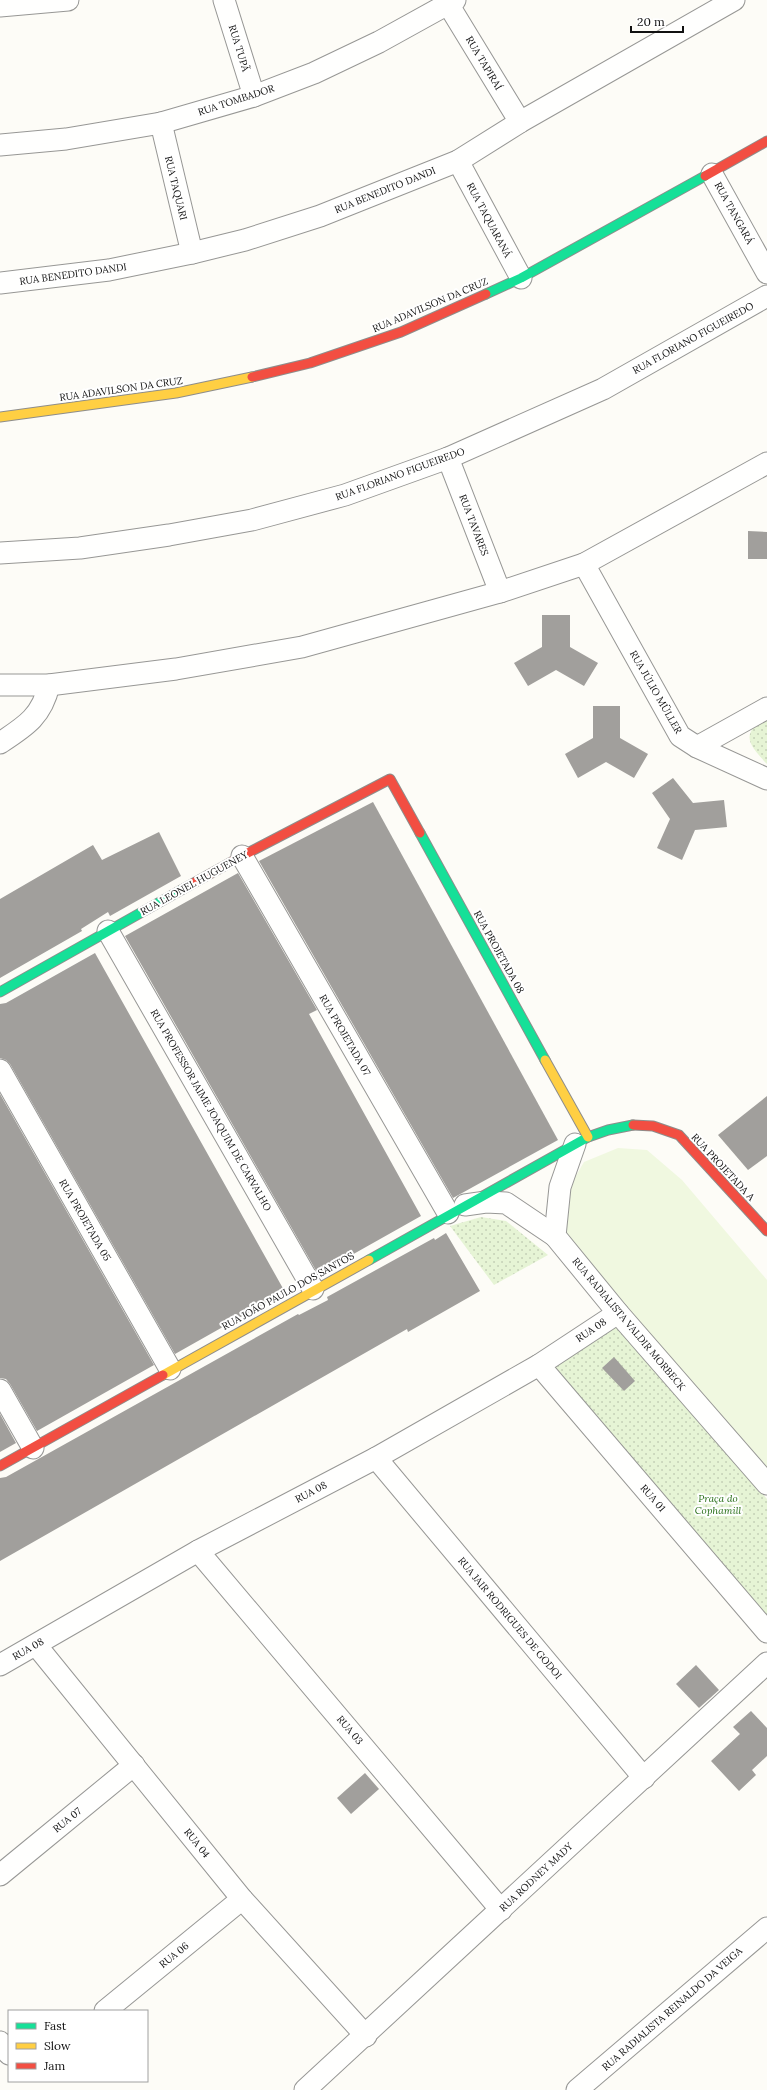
<svg xmlns="http://www.w3.org/2000/svg" width="767" height="2090" viewBox="0 0 767 2090" font-family="Lora,serif">
	<style>
		.green { fill: url(#green-dots) }
		.pitch { fill: #f0f8e0 }
		.building { fill: #a19f9c }
		.lines { fill: none; stroke-linecap: round; stroke-linejoin: round }
		.street-casing { stroke: #979795; stroke-width: 23 }
		.fast-casing { stroke: #8e8d8b; stroke-width: 11 }
		.slow-casing { stroke: #8e8d8b; stroke-width: 11 }
		.jam-casing { stroke: #8e8d8b; stroke-width: 11 }
		.street { stroke: #fffffe; stroke-width: 21 }
		.fast { stroke: #16e098; stroke-width: 9 }
		.slow { stroke: #ffcf43; stroke-width: 9 }
		.jam { stroke: #f24e42; stroke-width: 9 }
		.labels { text-anchor: middle; dominant-baseline: central; stroke-width: 4; stroke-linejoin: round; paint-order: stroke }
		.street-label { font-size: 10px; fill: #111; stroke: #fff }
		.park-label { font-size: 10px; font-style: italic; fill: #2a701a; stroke: #fff }
	</style>
	<defs>
		<pattern id="green-dots" width="8" height="8" patternUnits="userSpaceOnUse"><rect width="8" height="8" fill="#e6f4d5"/><path d="M2 2h.1M6 6h.1" fill="none" stroke="#c4d0b6" stroke-width="1.8" stroke-linecap="round"/></pattern>
	</defs>
	<rect width="100%" height="100%" fill="#fdfcf7"/>
	<!-- green -->
	<g class="green">
		<path d="M767 718V764C749 745 739 733 767 718Z"/>
		<path d="M481 1217 506 1221 548 1255 494 1285 450 1226Z"/>
		<path d="M613 1323 767 1499V1621L547 1365Z"/>
	</g>
	<!-- pitch -->
	<path class="pitch" d="M618 1148 647 1150 682 1180 767 1280V1479L561 1233 563 1198 584 1162Z"/>
	<!-- building -->
	<g class="building">
		<path d="M748 531 767 532V559H748Z"/>
		<path d="M542 615H570V647L598 663 584 686 556 670 528 686 514 663 542 647Z"/>
		<path d="M593 706H620V738L648 754 634 778 606 762 578 778 565 754 593 738Z"/>
		<path d="M673 778 693 803 724 800 727 827 695 830 682 860 657 848 670 819 652 793Z"/>
		<path d="M373 802 558 1140 453 1198 259 861Z"/>
		<path d="M159 832 181 876 110 916 108 912 81 929 82 931 0 978V899L93 845 102 860Z"/>
		<path d="M238 873 317 1010 309 1014 421 1216 318 1274 125 936Z"/>
		<path d="M95 953 285 1292 175 1354 10 1064 6 1060 0 1058V1004L6 1003Z"/>
		<path d="M0 1094 154 1365 37 1431 10 1384 6 1379 0 1378Z"/>
		<path d="M767 1096V1156L748 1170 718 1135Z"/>
		<path d="M446 1233 480 1291 408 1332 407 1329 0 1561V1478L6 1477 298 1314 299 1315 328 1300 327 1297 434 1238 435 1240Z"/>
		<path d="M614 1357 635 1381 624 1391 602 1368Z"/>
		<path d="M0 1414 16 1443 0 1452Z"/>
		<path d="M696 1665 719 1690 699 1708 676 1684Z"/>
		<path d="M751 1711 767 1728V1756L752 1770 756 1775 739 1791 711 1761 740 1734 733 1727Z"/>
		<path d="M365 1773 379 1789 351 1814 337 1798Z"/>
	</g>
	<g class="lines">
		<!-- street casing -->
		<g class="street-casing">
			<g id="street">
				<path d="M224 0 254 96"/>
				<path d="M448 4 520 122"/>
				<path d="M0 6 68 0"/>
				<path d="M161 123 192 253"/>
				<path d="M0 145 66 139 161 123 254 96 314 73 379 42 455 0"/>
				<path d="M458 161 521 278"/>
				<path d="M712 174 767 273"/>
				<path d="M0 283 109 270 192 253 245 240 320 216 458 161 520 122 734 0"/>
				<path d="M448 458 500 592"/>
				<path d="M0 553 80 548 169 535 252 520 345 495 448 458 603 389 767 296"/>
				<path d="M584 564 680 736 697 747 767 779"/>
				<path d="M0 685H49L176 669 302 647 500 592 584 564 767 463"/>
				<path d="M0 743C26 726 42 716 49 685"/>
				<path d="M697 747 767 708"/>
				<path d="M242 856 448 1213"/>
				<path d="M108 931 313 1289"/>
				<path d="M0 1070 170 1369"/>
				<path d="M575 1144 560 1187 555 1236 618 1313 767 1484"/>
				<path d="M465 1205 486 1202 506 1203 555 1236"/>
				<path d="M539 1365 767 1632"/>
				<path d="M0 1390 33 1448"/>
				<path d="M376 1458 644 1778"/>
				<path d="M198 1551 501 1910"/>
				<path d="M36 1645 242 1899 366 2036"/>
				<path d="M0 1665 198 1551 376 1458 539 1365 618 1313"/>
				<path d="M0 1875 134 1765"/>
				<path d="M105 2011 242 1899"/>
				<path d="M0 2042 9 2054"/>
				<path d="M305 2090 767 1663"/>
				<path d="M577 2090 767 1928"/>
			</g>
		</g>
		<!-- fast casing -->
		<g class="fast-casing">
			<g id="fast">
				<path d="M486 294 521 278 705 176"/>
				<path d="M420 833 545 1060"/>
				<path d="M0 992 183 889"/>
				<path d="M369 1260 588 1137 608 1130 633 1125"/>
			</g>
		</g>
		<!-- slow casing -->
		<g class="slow-casing">
			<g id="slow">
				<path d="M0 417 176 393 252 377"/>
				<path d="M545 1060 588 1137"/>
				<path d="M163 1375 369 1260"/>
			</g>
		</g>
		<!-- jam casing -->
		<g class="jam-casing">
			<g id="jam">
				<path d="M705 176 767 141"/>
				<path d="M252 377 310 363 401 332 486 294"/>
				<path d="M183 889 242 856 390 779 420 833"/>
				<path d="M633 1125 653 1126 679 1135 767 1231"/>
				<path d="M0 1466 163 1375"/>
			</g>
		</g>
		<!-- street -->
		<use href="#street" class="street"/>
		<!-- fast -->
		<use href="#fast" class="fast"/>
		<!-- slow -->
		<use href="#slow" class="slow"/>
		<!-- jam -->
		<use href="#jam" class="jam"/>
	</g>
	<g class="labels">
		<!-- street labels -->
		<g class="street-label">
			<text transform="translate(239 48) rotate(73)">RUA TUPÃ</text>
			<text transform="translate(484 63) rotate(59)">RUA TAPIRAÍ</text>
			<text transform="translate(236 100) rotate(-18)">RUA TOMBADOR</text>
			<text transform="translate(176 188) rotate(76)">RUA TAQUARI</text>
			<text transform="translate(385 190) rotate(-22)">RUA BENEDITO DANDI</text>
			<text transform="translate(734 213) rotate(61)">RUA TANGARÁ</text>
			<text transform="translate(489 220) rotate(62)">RUA TAQUARANÁ</text>
			<text transform="translate(73 274) rotate(-8)">RUA BENEDITO DANDI</text>
			<text transform="translate(430 305) rotate(-23)">RUA ADAVILSON DA CRUZ</text>
			<text transform="translate(693 338) rotate(-29)">RUA FLORIANO FIGUEIREDO</text>
			<text transform="translate(121 389) rotate(-8)">RUA ADAVILSON DA CRUZ</text>
			<text transform="translate(400 474) rotate(-20)">RUA FLORIANO FIGUEIREDO</text>
			<text transform="translate(474 525) rotate(69)">RUA TAVARES</text>
			<text transform="translate(656 692) rotate(60)">RUA JÚLIO MÜLLER</text>
			<text transform="translate(194 883) rotate(-29)">RUA LEONEL HUGUENEY</text>
			<text transform="translate(499 952) rotate(61)">RUA PROJETADA 08</text>
			<text transform="translate(345 1035) rotate(60)">RUA PROJETADA 07</text>
			<text transform="translate(211 1110) rotate(60)">RUA PROFESSOR JAIME JOAQUIM DE CARVALHO</text>
			<text transform="translate(723 1167) rotate(47)">RUA PROJETADA A</text>
			<text transform="translate(85 1220) rotate(60)">RUA PROJETADA 05</text>
			<text transform="translate(288 1291) rotate(-29)">RUA JOÃO PAULO DOS SANTOS</text>
			<text transform="translate(629 1324) rotate(50)">RUA RADIALISTA VALDIR MORBECK</text>
			<text transform="translate(591 1330) rotate(-34)">RUA 08</text>
			<text transform="translate(311 1492) rotate(-28)">RUA 08</text>
			<text transform="translate(653 1498) rotate(49)">RUA 01</text>
			<text transform="translate(510 1618) rotate(50)">RUA JAIR RODRIGUES DE GODOI</text>
			<text transform="translate(28 1649) rotate(-30)">RUA 08</text>
			<text transform="translate(350 1730) rotate(50)">RUA 03</text>
			<text transform="translate(67 1820) rotate(-39)">RUA 07</text>
			<text transform="translate(197 1843) rotate(51)">RUA 04</text>
			<text transform="translate(536 1877) rotate(-43)">RUA RODNEY MADY</text>
			<text transform="translate(174 1955) rotate(-39)">RUA 06</text>
			<text transform="translate(672 2009) rotate(-41)">RUA RADIALISTA REINALDO DA VEIGA</text>
		</g>
		<!-- park labels -->
		<g class="park-label">
			<text x="718" y="1498">Praça do<tspan x="718" dy="12">Cophamill</tspan></text>
		</g>
	</g>
	<!-- legend -->
	<rect x="8" y="2010" width="140" height="72" fill="#ffffff" stroke="#a0a0a0"/>
	<rect x="16" y="2023" width="20" height="6" fill="#16e098" stroke="#a0a0a0"/>
	<text x="44" y="2030" font-size="12" fill="#111111">Fast</text>
	<rect x="16" y="2043" width="20" height="6" fill="#ffcf43" stroke="#a0a0a0"/>
	<text x="44" y="2050" font-size="12" fill="#111111">Slow</text>
	<rect x="16" y="2063" width="20" height="6" fill="#f24e42" stroke="#a0a0a0"/>
	<text x="44" y="2070" font-size="12" fill="#111111">Jam</text>
	<!-- scale -->
	<path d="M631 26v6h52v-6" fill="none" stroke="#111111" stroke-width="2"/>
	<text x="637" y="26" font-size="12" fill="#111111" stroke="#ffffff" stroke-width="3" paint-order="stroke">20 m</text>
</svg>
